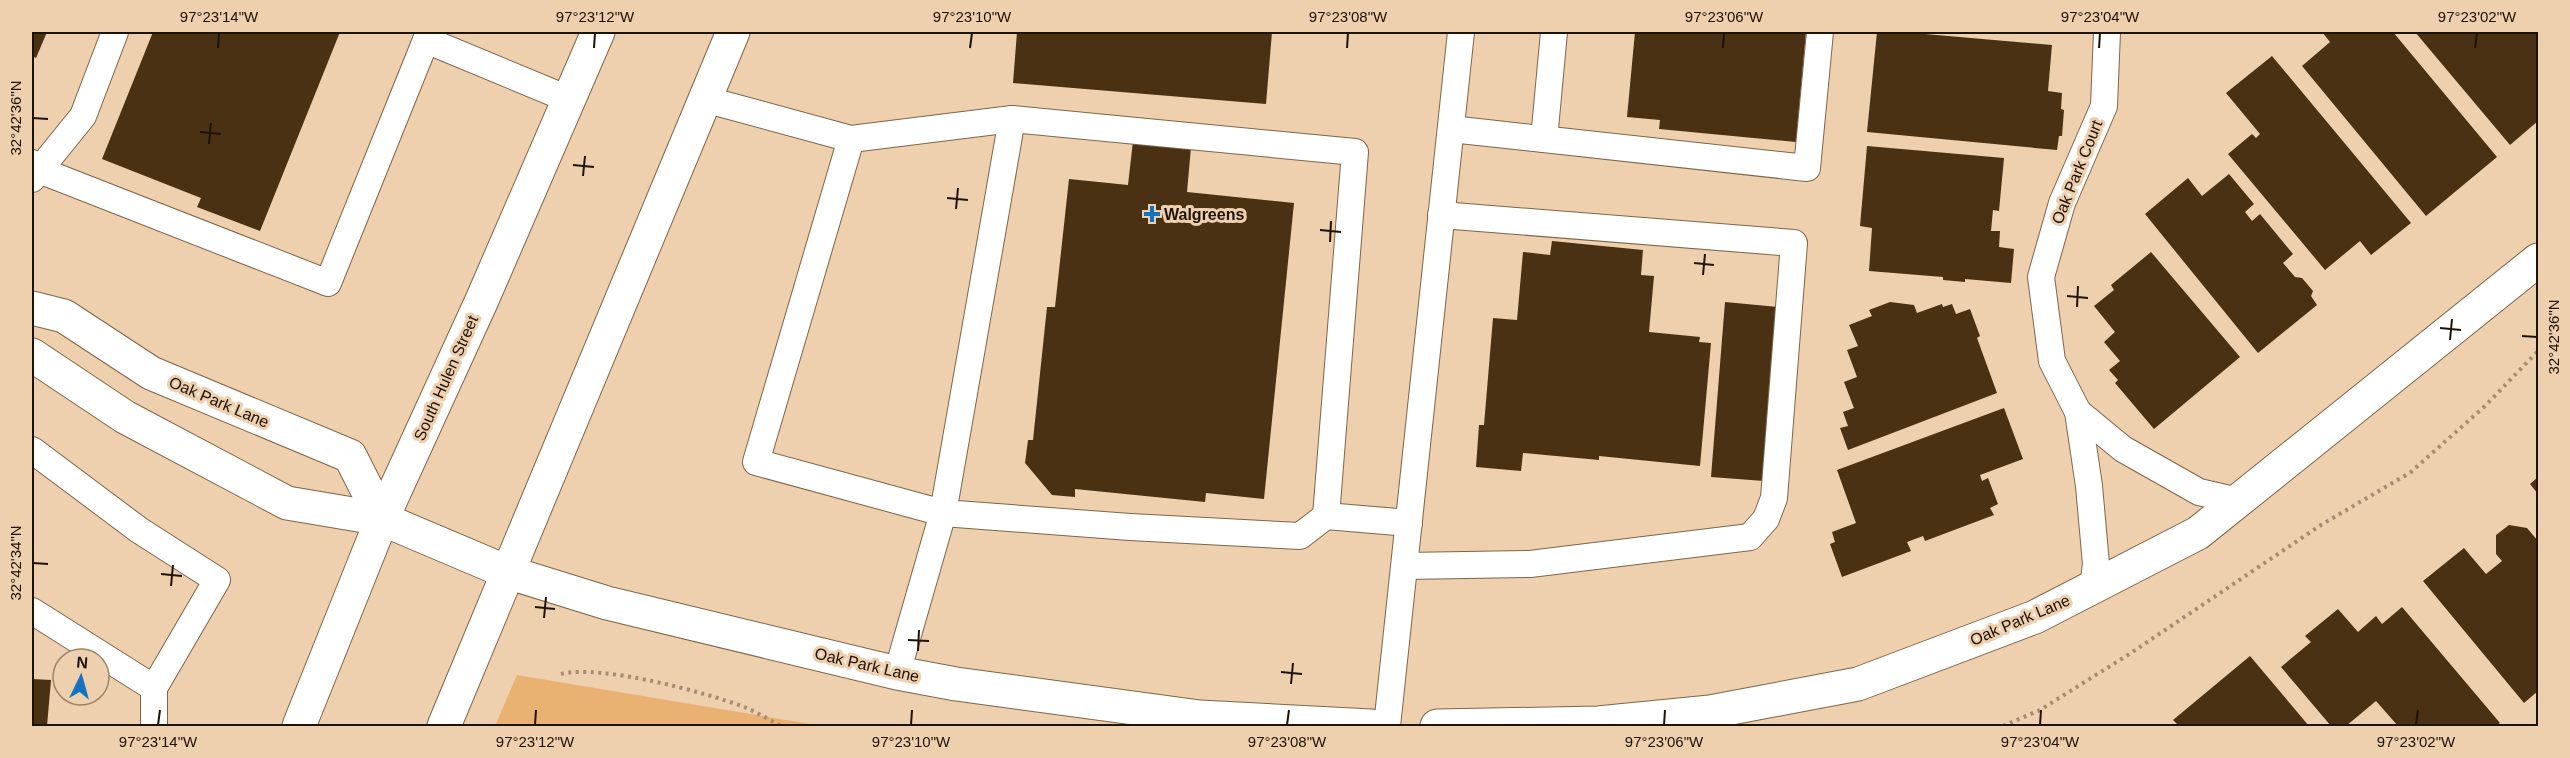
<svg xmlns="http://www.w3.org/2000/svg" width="2570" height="758" viewBox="0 0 2570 758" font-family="Arial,sans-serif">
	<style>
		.green { fill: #e9b272 }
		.building { fill: #4a3113 }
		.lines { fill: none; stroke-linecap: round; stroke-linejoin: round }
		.lane-casing { stroke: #806446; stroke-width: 28 }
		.secondary-casing { stroke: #806446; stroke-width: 35 }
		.path { stroke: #a58d73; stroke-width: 4; stroke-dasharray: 3 4.5; stroke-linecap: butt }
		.lane { stroke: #fff; stroke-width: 26 }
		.secondary { stroke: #fff; stroke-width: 33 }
		.ticks { fill: none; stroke: #1e1307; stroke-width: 2 }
		.poi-dot { fill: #1373c0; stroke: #eecfae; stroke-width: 2 }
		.labels { text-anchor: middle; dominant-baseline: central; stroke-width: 6; stroke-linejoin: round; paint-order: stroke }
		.street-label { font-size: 16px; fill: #1e1307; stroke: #eecfae }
		.poi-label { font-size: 16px; font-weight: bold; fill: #1e1307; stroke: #eecfae; text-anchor: start }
		.neatline { fill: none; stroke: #1e1307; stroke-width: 2 }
		.ticks-label { font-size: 15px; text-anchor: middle; fill: #1e1307 }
	</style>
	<rect width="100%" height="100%" fill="#eecfae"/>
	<!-- green -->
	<path class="green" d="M517 675 822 726H495Z"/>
	<!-- building -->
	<g class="building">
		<path d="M32 32H47L36 58 32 56Z"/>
		<path d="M153 32H340L260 231 197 207 201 198 102 159Z"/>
		<path d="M1017 32H1272L1266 104 1013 83Z"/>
		<path d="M1635 32H1806L1796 142 1659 129 1660 120 1627 117Z"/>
		<path d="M1877 32H1902L2052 45 2048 91 2062 93 2061 109 2064 110 2062 136H2059L2057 150 1867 132Z"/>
		<path d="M2322 32H2393L2497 157 2426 216 2302 66 2330 42Z"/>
		<path d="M2415 32H2537L2538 121 2510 145Z"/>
		<path d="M2272 56 2411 223 2371 255 2360 241 2325 270 2228 154 2252 134 2256 138 2260 134 2226 93Z"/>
		<path d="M1133 141 1191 147 1187 192 1294 203 1264 499 1206 493 1205 502 1075 489V497L1052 495 1025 463 1028 440H1033L1047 307H1055L1069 179 1128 185Z"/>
		<path d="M1867 146 2004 158 1999 211 1993 210 1991 231H2000L1999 247 2014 249 2011 283 1965 279V282L1943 280V277L1869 271 1872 228 1860 226Z"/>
		<path d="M2229 174 2254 204 2245 212 2252 221 2260 214 2293 254 2283 263 2295 277 2302 278 2313 291 2311 296 2317 305 2258 353 2145 214 2188 178 2202 196Z"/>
		<path d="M1552 241 1643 250 1641 275 1654 276 1649 332 1700 337 1699 342 1711 343 1700 466 1599 456V460L1523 453 1521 471 1476 467 1479 425H1484L1493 318 1517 320 1523 252 1550 255Z"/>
		<path d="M2151 252 2240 357 2154 429 2115 383 2118 380 2109 370 2120 361 2104 342 2115 332 2094 306 2114 290 2111 285Z"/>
		<path d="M1725 302 1778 307 1764 481 1711 477Z"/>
		<path d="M1890 302 1914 305 1917 313 1942 304 1943 307 1952 304 1956 314 1970 309 1980 336 1977 338 1997 393 1848 450 1840 428 1848 426 1843 412 1854 408 1844 382 1857 377 1847 350 1858 346 1849 325 1872 316 1869 310Z"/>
		<path d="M2004 408 2023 459 1980 475 1982 481 1988 478 1998 504 1990 508 1994 515 1925 541 1923 536 1907 542 1911 551 1842 577 1830 544 1835 542 1832 532 1856 523 1837 470Z"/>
		<path d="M2538 477V494L2530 484Z"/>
		<path d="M2509 525 2527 528 2538 541V691L2524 703 2423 581 2464 548 2486 574 2502 561 2496 554V535Z"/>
		<path d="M2402 607 2500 723 2495 726H2398L2376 701 2346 726H2331L2281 667 2311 642 2305 636 2338 609 2358 632 2376 616 2382 624Z"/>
		<path d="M2250 656 2309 726H2179L2173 720Z"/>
		<path d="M32 679 51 680 47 726H32Z"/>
	</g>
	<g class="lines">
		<!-- lane casing -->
		<g class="lane-casing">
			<g id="lane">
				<path d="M430 32 426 40 568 99"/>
				<path d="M704 99 851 139 1012 119 1355 152 1326 516 1409 523"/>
				<path d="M1012 119 943 513 1130 527 1300 536 1326 516"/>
				<path d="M1451 129 1807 168 1820 32"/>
				<path d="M851 139 756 462 943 513 897 673"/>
				<path d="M1544 139 1554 32"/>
				<path d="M32 163 39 170 328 283 426 40"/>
				<path d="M32 179 83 116 115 32"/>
				<path d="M2078 412 2123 449 2199 492 2238 501"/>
				<path d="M32 450 139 530 217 580 154 688 32 611"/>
				<path d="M1405 566 1530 564 1750 537 1766 519 1774 498 1794 243 1441 215"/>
				<path d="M2093 587 2096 564 2089 486 2078 412 2052 361 2041 277 2062 203 2104 106 2107 32"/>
				<path d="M154 726V688"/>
				<path d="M1387 726 1461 32"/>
			</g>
		</g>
		<!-- secondary casing -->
		<g class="secondary-casing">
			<g id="secondary">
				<path d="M32 308 64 316 151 373 350 456 382 519"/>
				<path d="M32 355 125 417 287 503 382 519 507 572 607 603 897 673 956 684 1200 717 1371 726"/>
				<path d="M299 726 382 519 482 300 598 32"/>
				<path d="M444 726 733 32"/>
				<path d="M1437 726 1598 723 1710 712 1858 684 2035 617 2198 533 2538 260"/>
			</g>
		</g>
		<!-- path -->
		<g class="path">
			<path d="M561 674C600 664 705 692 744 707 757 712 769 720 781 726"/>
			<path d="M2003 726 2040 710 2131 653 2321 525 2411 472 2485 406 2538 351"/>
		</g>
		<!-- lane -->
		<use href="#lane" class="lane"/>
		<!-- secondary -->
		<use href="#secondary" class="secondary"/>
	</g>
	<!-- ticks -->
	<path class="ticks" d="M218 48 219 33M594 48 595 33M970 48 972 33M1347 48 1348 33M1723 48 1724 33M2099 48 2100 33M2475 48 2477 33M33 118 48 119M200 132 221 134M209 144 211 123M573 165 594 167M583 176 585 156M947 198 968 200M956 209 958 188M1320 230 1341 232M1330 242 1331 221M1694 263 1714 265M1703 275 1705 254M2067 296 2088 298M2077 307 2078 286M2440 328 2461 330M2522 336 2537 337M2450 340 2452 319M33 563 48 564M161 574 182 576M171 586 173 565M535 607 555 609M544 618 546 597M908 640 929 641M918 651 919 630M1281 672 1302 674M1291 684 1293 663M158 725 160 710M535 725 536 710M911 725 912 710M1287 725 1289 710M1664 725 1665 710M2040 725 2041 710M2416 725 2418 710"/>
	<!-- markers -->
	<path class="poi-dot" d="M1149 205h6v6h6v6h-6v6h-6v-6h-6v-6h6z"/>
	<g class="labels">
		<!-- street labels -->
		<g class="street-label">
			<text transform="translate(2077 172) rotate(-68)">Oak Park Court</text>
			<text transform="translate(446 378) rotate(-66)">South Hulen Street</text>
			<text transform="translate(219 402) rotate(23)">Oak Park Lane</text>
			<text transform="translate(2020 620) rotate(-23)">Oak Park Lane</text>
			<text transform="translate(867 665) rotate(13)">Oak Park Lane</text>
		</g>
		<!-- poi labels -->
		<g class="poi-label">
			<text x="1164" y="214">Walgreens</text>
		</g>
	</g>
	<!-- border -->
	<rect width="2570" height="758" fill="none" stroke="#eecfae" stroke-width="66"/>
	<!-- north arrow -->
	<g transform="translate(81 677) rotate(5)"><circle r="28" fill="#eecfae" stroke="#9b846b" stroke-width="1.5"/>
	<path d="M0-4.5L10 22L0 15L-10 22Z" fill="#1373c0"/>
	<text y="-9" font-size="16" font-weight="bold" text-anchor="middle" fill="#1e1307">N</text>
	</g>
	<rect x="33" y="33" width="2504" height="692" class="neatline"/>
	<g class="ticks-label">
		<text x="219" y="22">97°23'14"W</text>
		<text x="595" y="22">97°23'12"W</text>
		<text x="972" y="22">97°23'10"W</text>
		<text x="1348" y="22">97°23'08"W</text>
		<text x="1724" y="22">97°23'06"W</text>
		<text x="2100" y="22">97°23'04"W</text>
		<text x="2477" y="22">97°23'02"W</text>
		<text transform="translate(16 118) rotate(-90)" y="5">32°42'36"N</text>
		<text transform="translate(2554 337) rotate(-90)" y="5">32°42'36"N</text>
		<text transform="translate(16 563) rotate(-90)" y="5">32°42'34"N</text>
		<text x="158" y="747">97°23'14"W</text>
		<text x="535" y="747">97°23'12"W</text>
		<text x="911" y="747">97°23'10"W</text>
		<text x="1287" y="747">97°23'08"W</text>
		<text x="1664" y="747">97°23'06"W</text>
		<text x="2040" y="747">97°23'04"W</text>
		<text x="2416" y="747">97°23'02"W</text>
	</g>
</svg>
